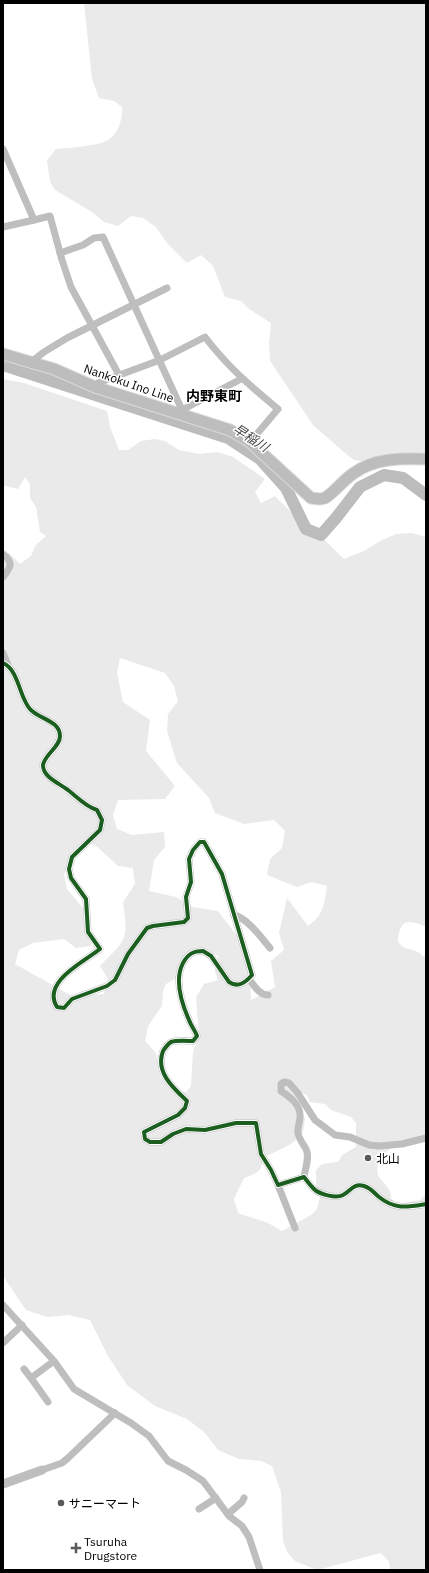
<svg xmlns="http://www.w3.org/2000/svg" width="429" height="1573" viewBox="0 0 429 1573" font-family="'IBM Plex Sans','Noto Sans JP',sans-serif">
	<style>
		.green { fill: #eaeaea; fill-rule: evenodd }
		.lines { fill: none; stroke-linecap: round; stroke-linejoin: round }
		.river { stroke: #bcbcbc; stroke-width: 12 }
		.primary-casing { stroke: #dbdbdb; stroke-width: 13 }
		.minor { stroke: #bebebe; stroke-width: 7 }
		.tertiary { stroke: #bebebe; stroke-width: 9 }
		.primary { stroke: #bdbdbd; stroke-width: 11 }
		.cycleway-casing { stroke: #fff; stroke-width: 6 }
		.cycleway { stroke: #1b5e20; stroke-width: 4 }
		.poi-dot { fill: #595959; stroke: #fff; stroke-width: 1.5 }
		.labels { text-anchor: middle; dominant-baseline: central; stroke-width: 3; stroke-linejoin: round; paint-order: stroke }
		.street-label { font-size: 12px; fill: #000; stroke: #fff }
		.poi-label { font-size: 12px; fill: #000; stroke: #fff; text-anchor: start }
		.water-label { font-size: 13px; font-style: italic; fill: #414141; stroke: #fff }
		.quarter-label { font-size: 14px; font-weight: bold; fill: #000; stroke: #fff }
	</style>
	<rect width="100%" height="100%" fill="#fff"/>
	<!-- green -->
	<g class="green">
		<path d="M84 3H426V452L391 455 368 462 354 460 345 453 313 425 270 361 269 343 271 323 249 309 241 301 225 297 213 266 201 255 187 263 167 243 156 227 143 218 131 216 118 226 104 222 92 212 55 190 50 182 47 160 56 149C68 148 99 146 108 140 119 133 123 118 122 107L114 101 99 98 92 79Z"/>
		<path d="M3 379 24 383 107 411 110 427 119 450H128L141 441 155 439 165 441 179 450 199 454 217 452 233 457 265 479 255 492 261 503 275 496 291 512 305 521 344 559 364 551 380 541 396 534 412 533 426 537V927C414 922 403 917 399 933 398 936 397 940 399 943 404 951 417 948 423 956H426V1141L396 1143C385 1154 368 1167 383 1182 388 1188 391 1190 391 1198L397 1204 420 1200 426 1194V1570H390L389 1562 381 1553 317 1570 295 1561 287 1552 283 1541 281 1492 272 1466 261 1461 239 1459 218 1450 204 1432 187 1419 155 1406 127 1385 108 1356 90 1320 69 1315 47 1317 26 1310 3 1276V551L10 554 20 564 31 556 35 546 46 536 40 532 36 507 30 498V484L25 477 18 489 6 486 3 487ZM120 658 165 673 174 686 178 701 168 714 167 731 177 763 209 798 215 813 244 824 274 820 285 831 282 848 270 859 267 875 297 887 312 882 327 886C324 904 324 915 308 926L287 898 279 933 284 950 271 961 275 987 251 1000 250 966 244 945 218 911 193 907 176 897 149 891 154 860 165 847 164 832 132 835 117 829 113 815 118 800 165 799 175 786 146 751 150 720 123 702 117 673ZM94 844 118 866 133 868 135 884 123 902C129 941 126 939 100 966L108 979 104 994 72 996 15 964 19 950 33 943 64 939 76 948 91 946 88 914 67 889 64 874 80 847ZM205 948 218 956 215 972 218 980 204 984 196 997 199 1036 193 1052 191 1086 186 1092 170 1089 160 1076 156 1053 145 1041 148 1026 162 1006 163 991 166 984 180 976 191 956 198 950ZM300 1092 307 1095 310 1102 325 1104 331 1110 351 1117 356 1123V1147L342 1155 338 1162 322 1164 316 1170V1186L321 1193 317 1209 311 1215 282 1231 268 1223 238 1213 234 1199 244 1178C256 1173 262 1173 263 1158 275 1151 293 1146 301 1135 304 1131 304 1124 305 1119L295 1098Z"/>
	</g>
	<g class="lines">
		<!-- river -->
		<path class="river" d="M3 365 228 438 260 459 286 488 306 529 321 535 336 518 360 487 384 475 403 478 426 495"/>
		<!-- primary casing -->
		<g class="primary-casing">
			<path id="primary" d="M3 354 54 369 95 387 230 430 250 442 311 498 320 499 325 498C336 491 343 480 354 473 375 458 402 458 426 459"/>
		</g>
		<!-- minor -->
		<g class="minor">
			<path d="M3 149 34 220 3 227"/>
			<path d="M34 220 50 216 62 260 71 287 119 375"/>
			<path d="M60 253 83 245 94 238 103 237 182 410"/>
			<path d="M31 362 44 352 67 338 167 288"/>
			<path d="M95 387 98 383 160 360 205 337C227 366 250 386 278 409L250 442"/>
			<path d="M181 413 182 410 241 379"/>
			<path d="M3 554C14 563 11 567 3 577"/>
			<path d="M3 653 8 665"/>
			<path d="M3 663C19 670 19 697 30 709 38 719 60 720 60 736 60 747 45 754 43 765 43 769 45 773 48 776 53 781 61 785 68 790 77 797 86 807 97 810L102 820 100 830 72 857 69 869 71 878 86 899 88 932 100 949C85 961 41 982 57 1007L64 1008 72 999 107 986 115 980 128 954 147 928 153 926 184 922 188 918 186 897 191 882 189 859 193 850 200 842H204L222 874 252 975C245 983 238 988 229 982L211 956 203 951C193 951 188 954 183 963 174 980 181 1002 189 1020 191 1026 195 1030 197 1036L193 1041C187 1041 177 1040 171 1042 168 1044 165 1048 163 1051 155 1072 173 1088 187 1101L185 1108 178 1115 144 1132 145 1139 150 1142H161L173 1134 186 1129 205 1130 236 1123H256L261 1154 271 1170 278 1185 304 1177C307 1181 310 1185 314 1189 319 1194 336 1199 343 1195 351 1191 353 1183 364 1186 371 1188 374 1193 379 1197 395 1210 408 1207 426 1204"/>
			<path d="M234 915C247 918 261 937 270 948"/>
			<path d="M249 979C254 985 259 995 268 995"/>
			<path d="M304 1177C305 1169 310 1157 306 1149 303 1144 299 1139 298 1133 297 1127 300 1123 300 1117 301 1105 290 1097 281 1091V1084L284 1082 289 1083 297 1092 315 1120 335 1135 350 1137 369 1145 379 1146 402 1144 426 1138"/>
			<path d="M278 1185 295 1228"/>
			<path d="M3 1305 54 1361 74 1389 131 1423 149 1436 168 1461 186 1470 203 1481 229 1516 242 1526 249 1537 260 1570"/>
			<path d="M3 1343 22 1325"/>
			<path d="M24 1369 31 1378"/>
			<path d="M48 1402 31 1378 54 1361"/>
			<path d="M42 1470 62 1463 68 1458 115 1413"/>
			<path d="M199 1509 216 1498"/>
			<path d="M228 1514 242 1502 244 1498"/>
		</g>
		<!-- tertiary -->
		<path class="tertiary" d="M3 1484 42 1470"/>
		<!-- primary -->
		<use href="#primary" class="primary"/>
		<!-- cycleway casing -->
		<g class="cycleway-casing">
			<path id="cycleway" d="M3 663C19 670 19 697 30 709 38 719 60 720 60 736 60 747 45 754 43 765 43 769 45 773 48 776 53 781 61 785 68 790 77 797 86 807 97 810L102 820 100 830 72 857 69 869 71 878 86 899 88 932 100 949C85 961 41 982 57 1007L64 1008 72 999 107 986 115 980 128 954 147 928 153 926 184 922 188 918 186 897 191 882 189 859 193 850 200 842H204L222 874 252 975C245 983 238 988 229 982L211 956 203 951C193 951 188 954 183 963 174 980 181 1002 189 1020 191 1026 195 1030 197 1036L193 1041C187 1041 177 1040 171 1042 168 1044 165 1048 163 1051 155 1072 173 1088 187 1101L185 1108 178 1115 144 1132 145 1139 150 1142H161L173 1134 186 1129 205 1130 236 1123H256L261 1154 271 1170 278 1185 304 1177C307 1181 310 1185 314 1189 319 1194 336 1199 343 1195 351 1191 353 1183 364 1186 371 1188 374 1193 379 1197 395 1210 408 1207 426 1204"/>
		</g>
		<!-- cycleway -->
		<use href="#cycleway" class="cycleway"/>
	</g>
	<!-- markers -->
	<g class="poi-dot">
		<circle cx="368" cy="1158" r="4"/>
		<circle cx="61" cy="1503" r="4"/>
		<path d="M74 1542h4v4h4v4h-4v4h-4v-4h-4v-4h4z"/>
	</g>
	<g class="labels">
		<!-- street labels -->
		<g class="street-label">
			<text transform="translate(129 383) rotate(19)">Nankoku Ino Line</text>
		</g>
		<!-- poi labels -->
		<g class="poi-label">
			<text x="376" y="1158">北山</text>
			<text x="69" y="1503">サニーマート</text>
			<text x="84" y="1541">Tsuruha<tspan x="84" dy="14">Drugstore</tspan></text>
		</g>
		<!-- water labels -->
		<g class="water-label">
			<text transform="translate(251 438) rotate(33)">早稲川</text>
		</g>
		<!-- quarter labels -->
		<g class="quarter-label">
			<text x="214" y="396">内野東町</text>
		</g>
	</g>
	<!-- border -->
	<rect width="429" height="1573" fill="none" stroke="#000000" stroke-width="8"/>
</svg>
